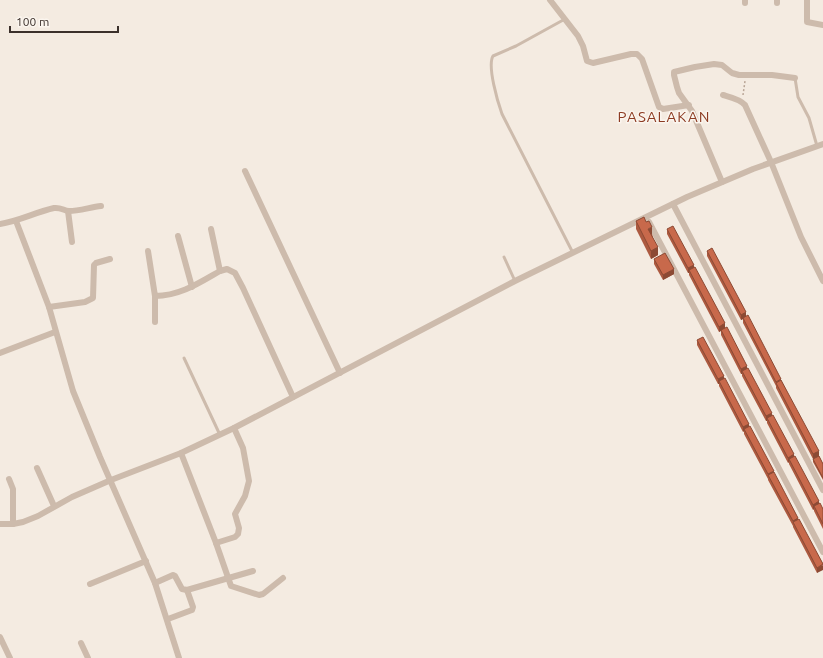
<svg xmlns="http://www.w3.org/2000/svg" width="823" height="658" viewBox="0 0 823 658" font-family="Ubuntu,sans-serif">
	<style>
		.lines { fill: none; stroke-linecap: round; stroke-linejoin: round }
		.path { stroke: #b9a596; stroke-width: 1.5; stroke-dasharray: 2 2; stroke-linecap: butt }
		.lane { stroke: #cdbbac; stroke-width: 3 }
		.street { stroke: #cdbbac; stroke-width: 6 }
		.wall { fill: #ac5a40 }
		.shaded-wall { fill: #8c4a34 }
		.building { fill: #c8694b; stroke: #8c4a34 }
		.labels { text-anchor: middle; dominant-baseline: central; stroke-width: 3; stroke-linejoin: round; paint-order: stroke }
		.quarter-label { font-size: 15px; letter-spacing: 1px; fill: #8c3b22; stroke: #fbf5ee }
	</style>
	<rect width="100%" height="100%" fill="#f4ebe1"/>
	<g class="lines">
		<!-- path -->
		<path class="path" d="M743 95 745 81"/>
		<!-- lane -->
		<g class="lane">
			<path d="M565 19 516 46 493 56C487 66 498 103 502 114L573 253"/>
			<path d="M795 78 798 97 809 118 817 146"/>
			<path d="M504 257 515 281"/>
			<path d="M184 358 220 435"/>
		</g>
		<!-- street -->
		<g class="street">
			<path d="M550 0 578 36 583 46 587 61 593 63 631 54H637L642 59 659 107 663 109 689 105"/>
			<path d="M745 0V3"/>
			<path d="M777 0V3"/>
			<path d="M807 0V22L823 25"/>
			<path d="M723 95C730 97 740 99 745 105L771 162 801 237 823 281"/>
			<path d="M245 171 340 373"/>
			<path d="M722 182 692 111 679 93 677 87 674 75V72L695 67 714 64 722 65 732 73 739 75H772L795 78"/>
			<path d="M673 204 823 490"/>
			<path d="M68 211 72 242"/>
			<path d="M16 221 49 307 73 391 100 457 155 583 179 658"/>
			<path d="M649 222 823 552"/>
			<path d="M0 224C19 221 36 212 54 208 61 207 64 211 69 211 79 211 91 207 101 206"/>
			<path d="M211 229 220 271"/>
			<path d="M178 236 192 287"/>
			<path d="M148 251 155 296C180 296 199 283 220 271L227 269 235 273 243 288 293 397"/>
			<path d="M155 296V322"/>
			<path d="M49 307 85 302 93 298 94 265 96 263 110 259"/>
			<path d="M0 353 55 332"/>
			<path d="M181 453 216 543 231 586 259 595 263 594 283 578"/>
			<path d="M37 468 54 506"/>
			<path d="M9 479 13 489V524"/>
			<path d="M0 524H13L23 522 38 516 72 497 111 480 181 453 234 428 515 281 687 197 753 169 823 144"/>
			<path d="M216 543 235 537 238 534 239 528 235 514 245 496 249 481 243 448 234 428"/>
			<path d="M155 583 173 575 175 576 182 589 187 590 253 571"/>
			<path d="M90 584 146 561"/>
			<path d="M168 619 192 610 193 607 187 590"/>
			<path d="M0 637 10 658"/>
			<path d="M81 643 88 658"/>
		</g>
	</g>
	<!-- wall -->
	<g class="wall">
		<path d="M636 221 652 234 658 255 651 259 636 229Z"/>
		<path d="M667 229 694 267 725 328 747 368 819 504 823 509V529L814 511V509L813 510 789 464V462L788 463 767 423V421H766L742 376V374H741L721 335V331L719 332 689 275V273H688L667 234Z"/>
		<path d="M707 251 746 316 781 380 823 464V480L813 462V459L776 388V386L743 323V319L741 320 707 256Z"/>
		<path d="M654 259 674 274 663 280 654 264Z"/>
		<path d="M697 340 724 379 798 520 823 564 817 573 793 527V525V526L768 480V478V479L744 434V431L743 432 719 386V384H718L697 345Z"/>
	</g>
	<!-- shaded-wall -->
	<g class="shaded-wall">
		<path d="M652 227V234L648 236V229Z"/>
		<path d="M658 247V255L651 259V251Z"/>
		<path d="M694 265V270H689V273H688V268Z"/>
		<path d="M674 269V274L663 280V275Z"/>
		<path d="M746 312V317L743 318V319L741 320V315Z"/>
		<path d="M725 323V328L719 332V327Z"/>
		<path d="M747 366V371H742V374H741V369Z"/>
		<path d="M724 376V381H719V384H718V379Z"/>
		<path d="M772 413V418H767V421H766V416Z"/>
		<path d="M749 424V429H744V431L743 432V427Z"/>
		<path d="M819 451V456L813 459V454Z"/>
		<path d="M794 454V459H789V462L788 463V458Z"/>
		<path d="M774 471V476L768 475V479V474Z"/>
		<path d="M819 501V506H814V509L813 510V505Z"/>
		<path d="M798 518V523L793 522V526V521Z"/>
		<path d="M823 565V570L817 573V568Z"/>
	</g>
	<!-- building -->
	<g class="building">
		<path d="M644 217 646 222 649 221 652 227 648 229 658 247 651 251 636 221Z"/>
		<path d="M673 226 694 265 688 268 667 229Z"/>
		<path d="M712 248 746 312 741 315 707 251Z"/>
		<path d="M665 253 674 269 663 275 654 259Z"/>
		<path d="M695 267 725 323 719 327 689 270Z"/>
		<path d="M748 315 781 379 776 382 743 318Z"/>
		<path d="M727 327 747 366 741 369 721 330Z"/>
		<path d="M703 337 724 376 718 379 697 340Z"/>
		<path d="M748 368 772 413 766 416 742 371Z"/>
		<path d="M725 378 749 424 743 427 719 381Z"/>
		<path d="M781 380 819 451 813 454 776 383Z"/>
		<path d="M773 415 794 454 788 458 767 418Z"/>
		<path d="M750 426 774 471 768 474 744 429Z"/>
		<path d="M795 456 819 501 813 505 789 459Z"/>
		<path d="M819 456 823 464V478L813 459Z"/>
		<path d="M774 472 798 518 793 521 768 475Z"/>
		<path d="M820 503 823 509V524L814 506Z"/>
		<path d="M799 519 823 564 817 568 793 522Z"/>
	</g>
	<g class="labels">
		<!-- quarter labels -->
		<g class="quarter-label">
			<text x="664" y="116">PASALAKAN</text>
		</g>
	</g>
	<!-- scale -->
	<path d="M10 26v6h108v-6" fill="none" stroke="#3b302b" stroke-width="2"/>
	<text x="16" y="26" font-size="12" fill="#3b302b" stroke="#fbf5ee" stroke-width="3" paint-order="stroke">100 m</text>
</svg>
